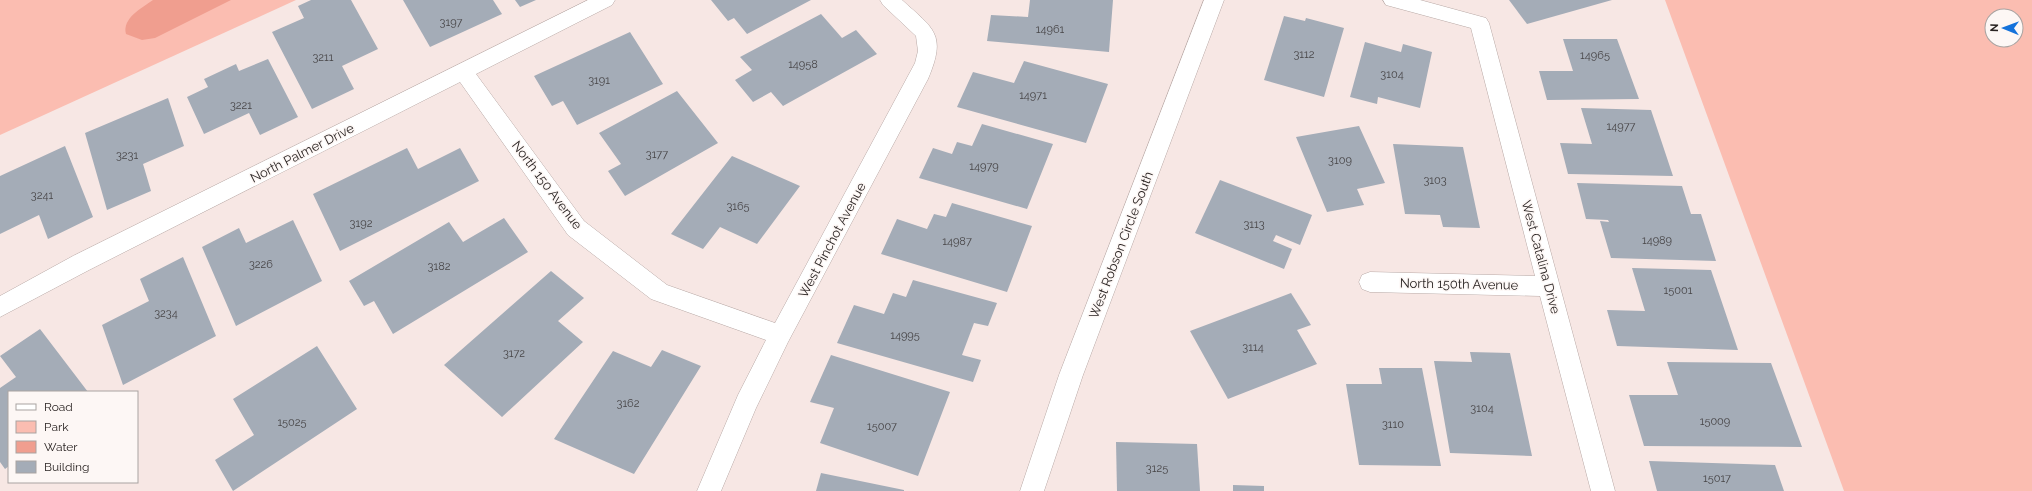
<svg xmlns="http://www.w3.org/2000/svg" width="2032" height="491" viewBox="0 0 2032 491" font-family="Raleway,sans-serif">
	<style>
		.green { fill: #fbbdb1; fill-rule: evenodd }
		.water { fill: #f09e8f }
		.building { fill: #a4acb7 }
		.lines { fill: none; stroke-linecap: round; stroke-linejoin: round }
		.minor-casing { stroke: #b8a9a6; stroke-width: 1 }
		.minor { fill: #fff; fill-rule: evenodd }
		.labels { text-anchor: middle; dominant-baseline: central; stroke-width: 3; stroke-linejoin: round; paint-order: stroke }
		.number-label { font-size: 11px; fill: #484648 }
		.street-label { font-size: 13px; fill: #2a2423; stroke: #fdf7f5 }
	</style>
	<rect width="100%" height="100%" fill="#f7e7e4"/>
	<!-- green -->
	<g class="green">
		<path d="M0 0H296L0 135Z"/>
		<path d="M1665 0H2032V491H1844ZM1992 16H2016V40H1992Z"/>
	</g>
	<!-- water -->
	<path class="water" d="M153 0H231L155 38 142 40 126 34C122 18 142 8 153 0Z"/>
	<!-- building -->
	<g class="building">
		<path d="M311 0H351L378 49 342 66 354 89 312 109 272 32 304 18 298 6Z"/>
		<path d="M403 0H493L502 14 430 47Z"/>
		<path d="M515 0H536L520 7Z"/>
		<path d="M711 0H811L747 34 734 18 728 21Z"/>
		<path d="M1030 0H1113L1109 52 987 41 991 15 1028 17Z"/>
		<path d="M1509 0H1612L1527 24Z"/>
		<path d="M821 14 842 38 856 30 877 54 783 106 771 92 753 102 735 80 752 70 740 57Z"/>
		<path d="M1284 16 1305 21 1306 18 1344 28 1324 97 1264 80Z"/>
		<path d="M630 32 663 84 577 125 563 101 552 106 534 76Z"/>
		<path d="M1563 39H1617L1639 99 1547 100 1539 71H1573Z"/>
		<path d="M1365 42 1401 52 1403 44 1432 52 1420 108 1378 97 1377 104 1350 97Z"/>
		<path d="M268 59 298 117 260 135 249 113 204 134 187 97 208 87 204 79 236 64 239 71Z"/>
		<path d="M1024 61 1108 84 1086 143 957 107 973 72 1014 83Z"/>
		<path d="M677 91 718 143 625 196 608 171 621 164 599 133Z"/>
		<path d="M168 98 184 146 143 164 151 191 107 210 85 133Z"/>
		<path d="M1581 108 1651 110 1673 176 1568 174 1560 143 1592 144Z"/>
		<path d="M982 124 1053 144 1027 209 919 178 933 148 952 154 957 142 972 146Z"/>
		<path d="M1359 126 1385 183 1357 189 1364 205 1327 212 1296 137Z"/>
		<path d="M1393 144 1463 147 1480 228 1443 227 1440 215 1405 214Z"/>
		<path d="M65 146 93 217 48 239 39 215 0 234V176Z"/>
		<path d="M407 148 418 169 460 148 479 181 340 251 313 194Z"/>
		<path d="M732 156 800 186 757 244 720 227 703 249 671 234Z"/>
		<path d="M1220 180 1312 215 1300 245 1276 235 1273 241 1292 249 1284 269 1195 233Z"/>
		<path d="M1577 183 1682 186 1691 214H1701L1716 261 1611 258 1600 221 1609 222 1608 220 1586 219Z"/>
		<path d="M952 203 1032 226 1007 292 881 254 897 219 927 229 934 214 946 217Z"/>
		<path d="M504 218 528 252 393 334 374 301 364 306 349 281 449 222 463 242Z"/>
		<path d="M293 220 322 281 236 326 202 247 239 228 246 243Z"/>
		<path d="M183 257 216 336 123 385 102 325 149 301 140 279Z"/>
		<path d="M1632 268 1711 270 1738 350 1617 346 1607 310 1645 311Z"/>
		<path d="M551 271 584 298 558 321 583 342 502 417 444 365Z"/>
		<path d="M913 280 997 303 988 326 974 323 962 355 981 360 973 382 837 343 854 305 884 314 893 293 906 297Z"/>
		<path d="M1291 293 1311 325 1297 330 1317 364 1228 399 1190 331Z"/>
		<path d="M40 329 88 392H9V466L5 469 0 462V388L16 377 0 356Z"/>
		<path d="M317 346 357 409 233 491 215 460 254 435 233 399Z"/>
		<path d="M662 350 701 366 634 474 554 439 613 351 651 367Z"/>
		<path d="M1470 352 1510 353 1532 456 1450 453 1434 361 1472 362Z"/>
		<path d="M831 355 950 392 918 476 820 443 834 408 810 402Z"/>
		<path d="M1667 362 1771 363 1802 447 1644 446 1629 395H1678Z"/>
		<path d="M1379 368H1422L1441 466 1359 465 1346 384H1382Z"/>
		<path d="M1116 442 1197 444 1200 491H1117Z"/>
		<path d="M1649 461 1775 465 1784 491H1657Z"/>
		<path d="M821 473 904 490V491H816Z"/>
		<path d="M1233 485 1264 486V491H1233Z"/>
	</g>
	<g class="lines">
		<!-- minor casing -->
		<g class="minor-casing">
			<g id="minor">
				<path d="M588 0H615L612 5 476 74 584 221 667 285 775 323 915 63 918 51 916 36 883 5 880 0H902C934 29 947 34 928 79L788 342 756 408 721 491H697L738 395 766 340 651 299 568 235 460 82 89 270 0 317V296L73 256Z"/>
				<path d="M1204 0H1224L1083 375 1044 491H1020L1059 375Z"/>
				<path d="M1383 0H1420L1486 18 1489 23 1615 491H1591L1540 296 1370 292 1362 289 1359 282 1362 275 1370 272 1535 276 1471 28 1386 5Z"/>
			</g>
		</g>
		<!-- minor -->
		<use href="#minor" class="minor"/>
	</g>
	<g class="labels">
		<!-- number labels -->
		<g class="number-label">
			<text x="451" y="22">3197</text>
			<text x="1050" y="29">14961</text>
			<text x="1304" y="54">3112</text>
			<text x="1595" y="55">14965</text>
			<text x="323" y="57">3211</text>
			<text x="803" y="64">14958</text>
			<text x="1392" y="74">3104</text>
			<text x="599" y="80">3191</text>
			<text x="1033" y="95">14971</text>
			<text x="241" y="105">3221</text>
			<text x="1621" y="126">14977</text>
			<text x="657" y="154">3177</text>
			<text x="127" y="155">3231</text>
			<text x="1340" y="160">3109</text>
			<text x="984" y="166">14979</text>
			<text x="1435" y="180">3103</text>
			<text x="42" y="195">3241</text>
			<text x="738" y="206">3165</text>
			<text x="361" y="223">3192</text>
			<text x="1254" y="224">3113</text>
			<text x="1657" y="240">14989</text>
			<text x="957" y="241">14987</text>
			<text x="261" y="264">3226</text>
			<text x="439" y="266">3182</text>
			<text x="1678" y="290">15001</text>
			<text x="166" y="313">3234</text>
			<text x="905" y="335">14995</text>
			<text x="1253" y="347">3114</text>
			<text x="514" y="353">3172</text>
			<text x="628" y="403">3162</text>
			<text x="1482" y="408">3104</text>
			<text x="1715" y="421">15009</text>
			<text x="292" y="422">15025</text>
			<text x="1393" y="424">3110</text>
			<text x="882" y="426">15007</text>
			<text x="1157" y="468">3125</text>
			<text x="1717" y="478">15017</text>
		</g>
		<!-- street labels -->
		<g class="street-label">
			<text transform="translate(302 153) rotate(-27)">North Palmer Drive</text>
			<text transform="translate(547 185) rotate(53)">North 150 Avenue</text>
			<text transform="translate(832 240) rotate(-62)">West Pinchot Avenue</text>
			<text transform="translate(1121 245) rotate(-69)">West Robson Circle South</text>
			<text transform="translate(1541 257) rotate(75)">West Catalina Drive</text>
			<text transform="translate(1459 284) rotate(1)">North 150th Avenue</text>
		</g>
	</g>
	<!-- legend -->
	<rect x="8" y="391" width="130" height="92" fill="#fdf7f5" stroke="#a9a3a1"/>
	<rect x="16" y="404" width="20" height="6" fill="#ffffff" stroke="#a9a3a1"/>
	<text x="44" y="411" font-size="12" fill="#2a2423">Road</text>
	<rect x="16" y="421" width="20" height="12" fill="#fbbdb1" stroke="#a9a3a1"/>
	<text x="44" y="431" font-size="12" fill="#2a2423">Park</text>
	<rect x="16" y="441" width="20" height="12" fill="#f09e8f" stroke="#a9a3a1"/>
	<text x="44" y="451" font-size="12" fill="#2a2423">Water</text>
	<rect x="16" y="461" width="20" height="12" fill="#a4acb7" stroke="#a9a3a1"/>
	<text x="44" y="471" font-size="12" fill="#2a2423">Building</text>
	<!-- north arrow -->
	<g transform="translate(2004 28) rotate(271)"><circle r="19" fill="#fdf7f5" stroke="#a9a3a1"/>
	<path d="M0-3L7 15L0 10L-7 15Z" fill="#1572db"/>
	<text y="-6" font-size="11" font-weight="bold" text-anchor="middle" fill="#2a2423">N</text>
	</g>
</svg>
